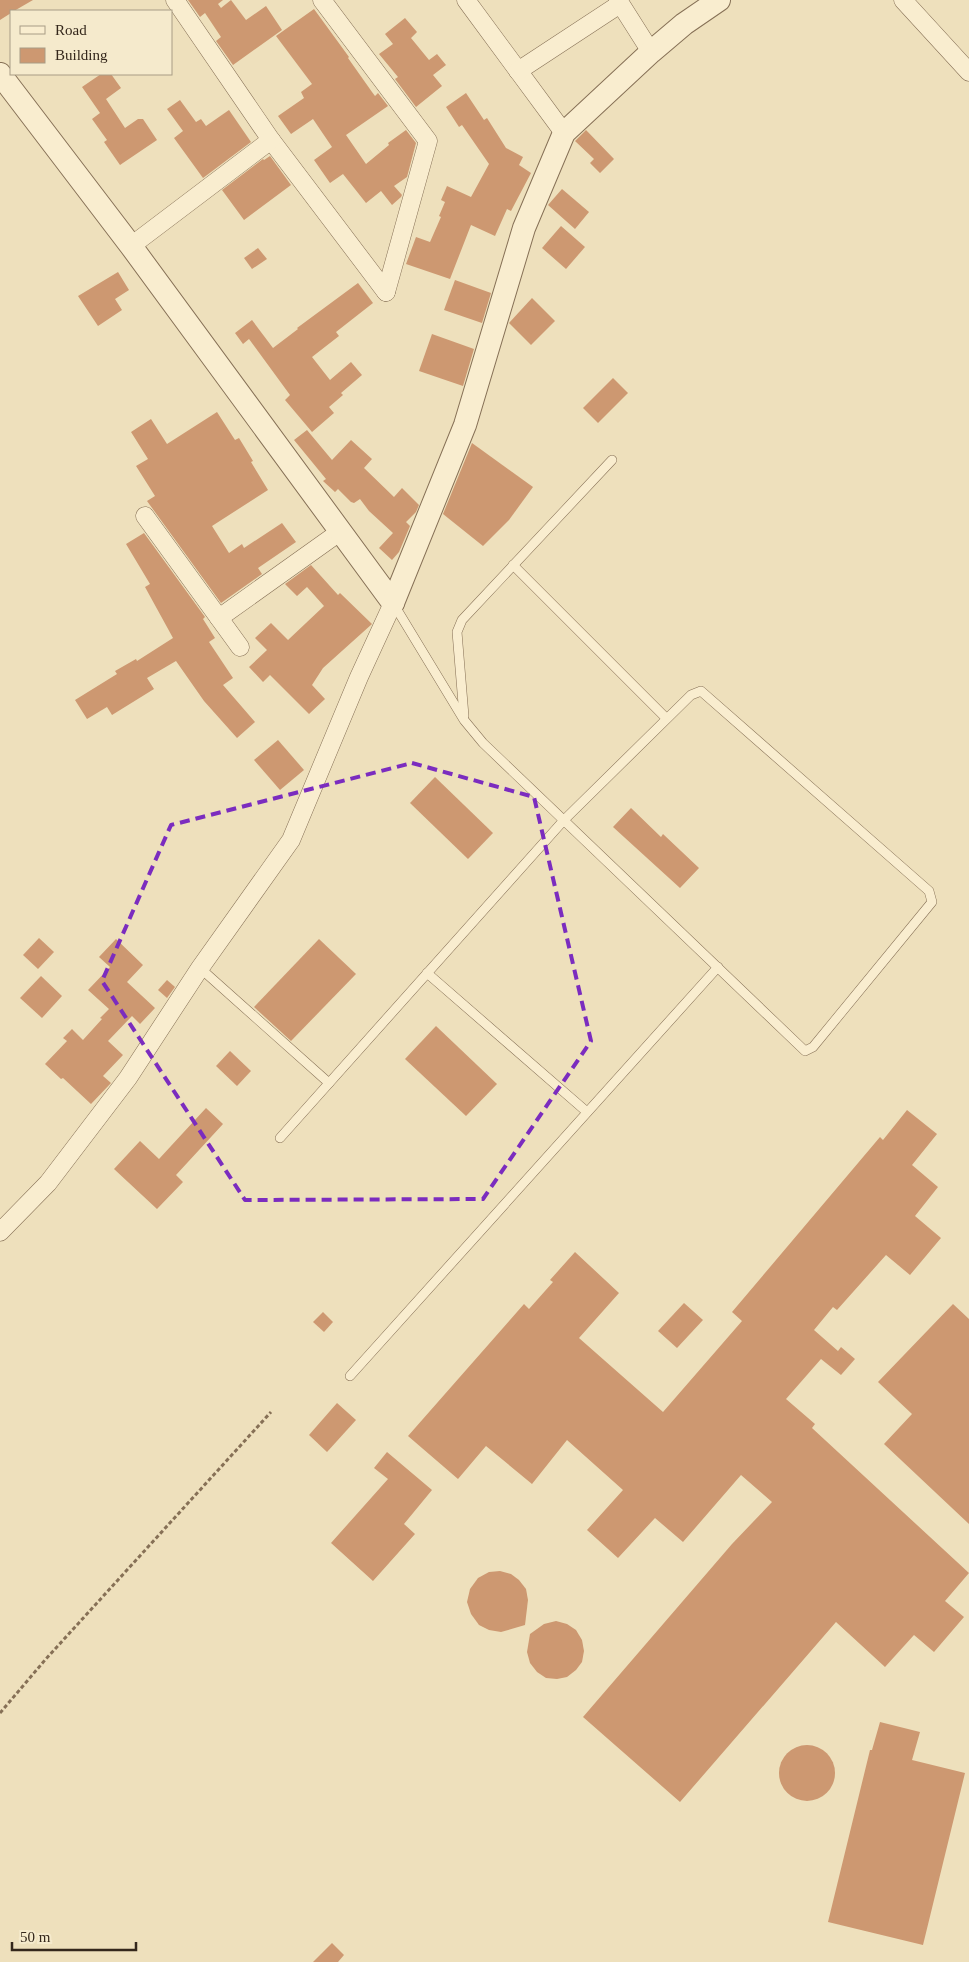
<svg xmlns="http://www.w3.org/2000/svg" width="969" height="1962" viewBox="0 0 969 1962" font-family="'Times New Roman',serif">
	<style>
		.building { fill: #cd9871 }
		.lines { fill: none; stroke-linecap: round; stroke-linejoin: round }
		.service-casing { stroke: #867056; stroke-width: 10 }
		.minor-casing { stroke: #867056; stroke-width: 19 }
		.tertiary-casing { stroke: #867056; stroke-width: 24 }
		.path { stroke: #867056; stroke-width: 3; stroke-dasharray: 4 2.5; stroke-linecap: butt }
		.service { stroke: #f9edcf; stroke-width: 9 }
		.minor { stroke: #f9edcf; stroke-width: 18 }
		.tertiary { stroke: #f9edcf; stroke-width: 22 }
		.marked { fill: none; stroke: #7b2cbf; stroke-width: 4; stroke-dasharray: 10 6; stroke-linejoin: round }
	</style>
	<rect width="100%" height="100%" fill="#eee0bc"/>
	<!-- building -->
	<g class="building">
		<path d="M0 0H33L14 11H11V13L0 20Z"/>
		<path d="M188 0H223L218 4 221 8 231 0 246 20 266 6 282 30 233 65 216 41 221 37 205 13 200 17Z"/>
		<path d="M314 9 349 57 348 58 372 92 375 96 378 93 388 106 346 135 366 164 389 145 388 143 406 130 416 143 407 177 394 186 402 195 401 197 392 205 381 191 366 203 343 174 330 183 314 160 332 147 313 119 291 134 278 116 304 98 301 92 312 84 276 36Z"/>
		<path d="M405 18 417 32 411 38 429 60 437 54 446 65 433 75 442 86 416 107 395 79 398 77 379 54 393 44 385 34Z"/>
		<path d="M101 74H111L121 88 106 99 125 128 138 119H143L157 140 120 165 104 142 107 140 92 119 100 113 82 87Z"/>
		<path d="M466 93 484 120 487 118 506 148 523 157 519 165 531 173 511 211 507 209 495 236 471 225 450 279 406 264 416 237 430 242 441 217 439 216 445 202 441 200 447 186 471 197 489 164 462 125 459 127 446 107Z"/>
		<path d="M180 100 196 122 201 119 206 126 229 110 251 142 203 178 174 138 183 131 167 109Z"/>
		<path d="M586 130 614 159 600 173 590 163 594 159 575 141Z"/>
		<path d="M270 156 291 185 244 220 222 190 263 159 264 160Z"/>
		<path d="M562 189 589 212 575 229 548 205Z"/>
		<path d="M561 226 585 247 566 269 542 248Z"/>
		<path d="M258 248 267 259 252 269 244 258Z"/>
		<path d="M118 272 129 290 115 299 122 310 98 326 78 296Z"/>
		<path d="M455 280 491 293 482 323 444 310Z"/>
		<path d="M358 283 373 303 336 332 339 336 312 357 330 380 351 362 362 375 341 393 343 395 329 407 334 413 312 432 285 400 290 395 249 339 243 344 235 333 252 320 273 348 298 329 297 328Z"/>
		<path d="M532 298 555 321 531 345 509 323Z"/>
		<path d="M432 334 474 349 463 386 419 371Z"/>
		<path d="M613 378 628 393 598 423 583 408Z"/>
		<path d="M217 412 235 440 239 438 253 461 251 462 268 490 212 526 229 553 242 544 244 548 282 523 296 542 258 568 262 574 221 603 147 501 155 496 136 466 148 459 131 432 151 419 167 444Z"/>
		<path d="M307 430 332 460 351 440 372 459 364 468 394 497 402 488 419 505 416 512 406 522 410 526 399 552 392 560 379 548 393 533 369 511 360 499 354 503 351 502 338 489 335 492 323 481 326 479 294 440Z"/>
		<path d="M472 443 533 487 509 520 483 546 443 514Z"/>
		<path d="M144 533 205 617 203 619 215 638 209 642 233 678 223 685 255 722 237 738 204 701 176 661 147 678 154 689 112 715 107 707 87 719 75 700 117 674 115 671 136 659 137 661 173 638 145 587 150 584 126 544Z"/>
		<path d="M311 565 338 595 340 593 372 624 323 668 312 685 325 699 309 714 270 675 263 682 249 667 267 650 255 638 271 623 288 640 324 606 307 587 297 596 285 584Z"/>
		<path d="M278 740 304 770 280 790 254 760Z"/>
		<path d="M435 777 493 833 468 859 410 803Z"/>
		<path d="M631 808 661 837 663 834 699 868 680 888 613 827Z"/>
		<path d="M39 938 54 952 38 969 23 955Z"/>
		<path d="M116 939 143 965 127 982 155 1008 140 1024 132 1016 108 1041 123 1055 103 1076 111 1083 91 1104 63 1078 61 1079 45 1064 67 1041 63 1038 72 1029 83 1040 102 1019 100 1018 109 1009 88 990 110 967 99 957Z"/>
		<path d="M319 939 356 974 291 1041 254 1007Z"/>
		<path d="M41 976 62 996 42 1018 20 998Z"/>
		<path d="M167 980 175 987 167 998 158 990Z"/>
		<path d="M436 1026 497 1084 466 1116 405 1059Z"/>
		<path d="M230 1051 251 1071 237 1086 216 1066Z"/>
		<path d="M206 1108 223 1124 176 1175 183 1182 157 1209 114 1169 140 1141 159 1159Z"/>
		<path d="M907 1110 937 1134 912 1165 938 1187 915 1216 941 1238 910 1275 886 1255 837 1310 833 1307 814 1330 838 1351 841 1347 855 1359 841 1375 821 1359 786 1399 815 1424 812 1428 969 1573 945 1601 964 1617 934 1652 914 1635 885 1667 836 1622 680 1802 583 1717 732 1544 772 1502 741 1475 683 1542 655 1518 618 1558 587 1530 623 1490 567 1440 532 1484 486 1446 458 1479 408 1436 524 1304 529 1309 553 1282 550 1280 575 1252 619 1293 579 1338 663 1412 742 1321 732 1312 880 1137 883 1140Z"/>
		<path d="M684 1303 703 1320 677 1348 658 1331Z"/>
		<path d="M953 1304 969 1319V1524L884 1444 912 1414 878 1382Z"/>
		<path d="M323 1312 333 1322 324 1332 313 1322Z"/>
		<path d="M337 1403 356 1420 327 1452 309 1435Z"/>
		<path d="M387 1452 432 1490 404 1524 415 1534 373 1581 331 1543 388 1479 374 1468Z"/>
		<path d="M500 1571 511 1574 519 1580 526 1589 528 1600 525 1625 501 1632 489 1630 479 1625 471 1614 467 1602 470 1589 478 1578 489 1572Z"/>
		<path d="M556 1621 567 1624 576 1630 582 1640 584 1651 582 1662 576 1670 567 1677 557 1679 546 1678 537 1672 530 1663 527 1652 530 1634 544 1624Z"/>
		<path d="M880 1722 920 1732 912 1760 965 1773 923 1945 828 1922 870 1750H872Z"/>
		<circle cx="807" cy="1773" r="28"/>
		<path d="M332 1943 344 1955 338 1962H313Z"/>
	</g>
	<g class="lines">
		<!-- service casing -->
		<g class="service-casing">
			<g id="service">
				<path d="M513 565 666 718"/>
				<path d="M464 716 457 632 462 620 612 460"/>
				<path d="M200 968 329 1083"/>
				<path d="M427 973 587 1112"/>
				<path d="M280 1138 564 820 691 695 701 691 929 891 932 902 813 1047 805 1051 483 743 464 720 393 603"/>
				<path d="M350 1376 718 967"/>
			</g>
		</g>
		<!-- minor casing -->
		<g class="minor-casing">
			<g id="minor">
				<path d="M175 0 271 140 386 292"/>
				<path d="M322 0 428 141 386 292"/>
				<path d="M466 0 564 133"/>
				<path d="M618 0 651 52"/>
				<path d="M903 0 969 72"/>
				<path d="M518 71 620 4"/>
				<path d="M131 246 271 140"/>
				<path d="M145 516 240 647"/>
				<path d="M219 618 341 531"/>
				<path d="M0 1232 48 1183 128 1078 200 968 291 840 359 677 393 603"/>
			</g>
		</g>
		<!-- tertiary casing -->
		<g class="tertiary-casing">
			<g id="tertiary">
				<path d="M0 74 131 246 393 603"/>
				<path d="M393 603 465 425 524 228 564 133 651 52 684 24 719 0"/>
			</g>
		</g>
		<!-- path -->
		<path class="path" d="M0 1713 45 1660 271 1412"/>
		<!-- service -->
		<use href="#service" class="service"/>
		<!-- minor -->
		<use href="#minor" class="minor"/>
		<!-- tertiary -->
		<use href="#tertiary" class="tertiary"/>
	</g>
	<!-- marked area -->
	<path class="marked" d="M412 763 534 797 591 1041 483 1199 245 1200 102 981 171 825Z"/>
	<!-- legend -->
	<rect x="10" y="10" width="162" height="65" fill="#f5eacc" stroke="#a89c85"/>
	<rect x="20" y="26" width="25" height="8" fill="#f9edcf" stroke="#a89c85"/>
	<text x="55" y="35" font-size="15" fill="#34271b">Road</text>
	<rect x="20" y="48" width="25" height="15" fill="#cd9871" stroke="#a89c85"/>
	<text x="55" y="60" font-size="15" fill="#34271b">Building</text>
	<!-- scale -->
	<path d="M12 1942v8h124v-8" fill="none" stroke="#34271b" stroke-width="2.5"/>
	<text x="20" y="1942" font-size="15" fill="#34271b" stroke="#f5eacc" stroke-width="4" paint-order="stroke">50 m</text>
</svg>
